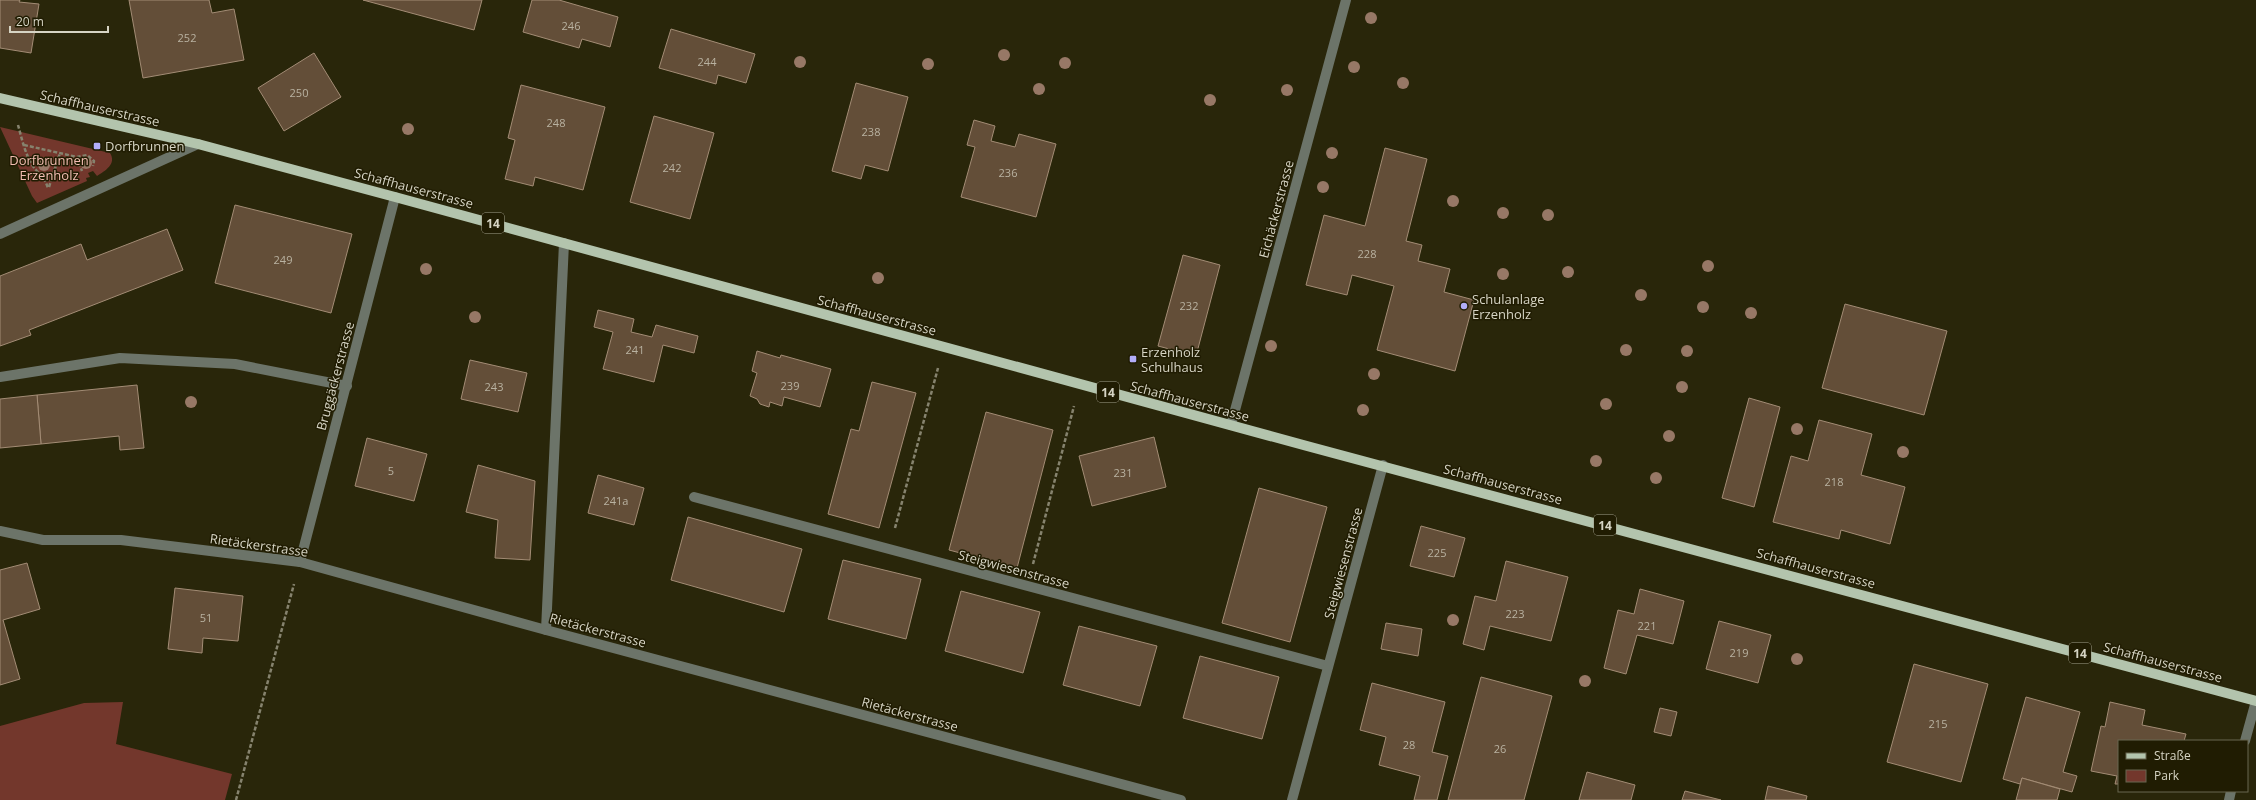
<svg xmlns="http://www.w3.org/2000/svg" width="2256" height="800" viewBox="0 0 2256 800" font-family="'Open Sans',sans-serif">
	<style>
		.green { fill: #73372c }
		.building { fill: #634e38; stroke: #a38c75 }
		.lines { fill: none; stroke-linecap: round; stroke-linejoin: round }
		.path { stroke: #86836e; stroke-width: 2.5; stroke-dasharray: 4 2; stroke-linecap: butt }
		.minor { stroke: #6c7469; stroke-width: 10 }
		.major { stroke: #b3c4ad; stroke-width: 10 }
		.tree { fill: #977866 }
		.poi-dot { fill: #b2adf9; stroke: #201c02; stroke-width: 1.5 }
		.labels { text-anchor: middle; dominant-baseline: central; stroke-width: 3; stroke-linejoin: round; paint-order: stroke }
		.number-label { font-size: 11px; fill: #b9b2a1 }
		.shield { fill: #201c02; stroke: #9f9d8a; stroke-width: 1 }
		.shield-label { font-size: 12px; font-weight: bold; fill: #d6d4c4 }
		.street-label { font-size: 13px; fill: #d6d4c4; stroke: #201c02 }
		.poi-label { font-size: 13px; fill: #d6d4c4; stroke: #201c02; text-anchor: start }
		.park-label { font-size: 13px; fill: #f1bcb1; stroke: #201c02 }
	</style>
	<rect width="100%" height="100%" fill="#29260a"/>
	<!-- green -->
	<g class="green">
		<path d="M0 127 110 153C117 164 105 171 97 176L93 171 88 173 90 177 86 178 87 181 37 203 32 196Z"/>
		<path d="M123 702 116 744 232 774 225 800H0V726L84 703Z"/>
	</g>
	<!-- building -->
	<g class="building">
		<path d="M0 0H20L19 2 39 4 31 53 0 48Z"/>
		<path d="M129 0H209L212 13 234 9 244 60 143 78Z"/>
		<path d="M363 0H482L474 30Z"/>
		<path d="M532 0H559L618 17 610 47 582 39 579 48 523 32Z"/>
		<path d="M671 29 755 54 746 83 718 75 716 84 659 68Z"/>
		<path d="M314 53 341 97 284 131 258 88Z"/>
		<path d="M856 83 908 97 888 171 865 165 861 179 832 171Z"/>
		<path d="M521 85 605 107 583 190 535 177 533 186 505 179 515 140 508 138Z"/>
		<path d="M654 116 714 133 690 219 630 202Z"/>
		<path d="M974 120 995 126 991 141 1015 147 1019 134 1056 144 1036 217 961 197 975 147 967 145Z"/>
		<path d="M1385 148 1427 159 1406 241 1422 245 1418 261 1450 269 1444 292 1474 300 1455 371 1377 350 1394 286 1352 275 1347 295 1306 285 1324 215 1365 226Z"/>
		<path d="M235 205 352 234 331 313 215 283Z"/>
		<path d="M167 229 183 270 29 330 31 335 0 346V276L81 244 87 260Z"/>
		<path d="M1183 255 1220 265 1196 356 1158 346Z"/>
		<path d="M1845 304 1947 331 1924 415 1822 388Z"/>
		<path d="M598 310 634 319 631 332 652 337 656 325 698 336 694 353 663 345 654 382 603 369 613 332 594 327Z"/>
		<path d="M757 351 780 358 781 355 831 369 820 407 784 397 782 406 770 402 769 407 760 404 757 399 750 396 757 373 752 371Z"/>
		<path d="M470 360 527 373 518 412 461 399Z"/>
		<path d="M872 382 916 393 879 528 828 514 851 429 859 431Z"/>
		<path d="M137 385 144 448 120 450 119 436 41 444 37 395Z"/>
		<path d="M37 395 41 444 0 448V399Z"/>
		<path d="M1749 398 1780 407 1754 507 1722 498Z"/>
		<path d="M986 412 1053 430 1017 568 949 550Z"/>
		<path d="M1819 420 1872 434 1861 475 1905 487 1890 544 1841 530 1839 539 1773 522 1791 456 1808 461Z"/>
		<path d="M1154 437 1166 487 1092 506 1079 456Z"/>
		<path d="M367 438 427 454 414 501 355 486Z"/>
		<path d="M478 465 535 481 530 560 495 558 498 520 466 512Z"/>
		<path d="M598 475 644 488 634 525 588 513Z"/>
		<path d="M1259 488 1327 507 1290 642 1222 623Z"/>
		<path d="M688 517 802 549 784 612 671 580Z"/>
		<path d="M1421 526 1465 538 1454 577 1410 566Z"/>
		<path d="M843 560 921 579 906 639 828 619Z"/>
		<path d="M1506 561 1568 577 1551 641 1490 626 1484 650 1463 644 1475 596 1496 601Z"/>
		<path d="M27 563 40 609 3 620 20 679 0 685V570Z"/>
		<path d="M175 588 243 596 238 641 203 638 202 653 168 649Z"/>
		<path d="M1640 589 1684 601 1673 644 1637 635 1626 674 1604 668 1618 610 1634 614Z"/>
		<path d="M961 591 1040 612 1023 673 945 651Z"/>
		<path d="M1719 621 1771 635 1758 683 1706 669Z"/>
		<path d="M1386 623 1422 629 1418 656 1381 649Z"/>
		<path d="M1079 626 1157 646 1140 706 1063 685Z"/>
		<path d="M1200 656 1279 677 1262 739 1183 718Z"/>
		<path d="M1914 664 1988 684 1961 782 1887 762Z"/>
		<path d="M1481 677 1552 696 1524 800H1448Z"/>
		<path d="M1372 683 1445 702 1432 752 1448 756 1437 800H1414L1420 776 1379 765 1386 737 1360 730Z"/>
		<path d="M2026 697 2080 712 2063 772 2077 776 2072 792 2022 778 2020 784 2003 779Z"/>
		<path d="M2110 702 2145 710 2142 725 2186 734 2184 741H2119V784H2115L2117 776 2091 771 2101 726 2105 727Z"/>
		<path d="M1660 708 1677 712 1671 736 1654 732Z"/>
		<path d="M1587 772 1635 785 1631 800H1579Z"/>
		<path d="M2022 778 2060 789 2057 800H2016Z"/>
		<path d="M1768 786 1807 796 1806 800H1765Z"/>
		<path d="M1685 791 1721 800H1682Z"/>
	</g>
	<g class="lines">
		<!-- path -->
		<g class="path">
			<path d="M18 125C22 139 26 159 36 170 43 178 44 177 48 188"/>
			<path d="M24 145 77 157 87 155 94 161 93 166"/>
			<path d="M77 157 82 171"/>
			<path d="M49 187 60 153"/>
			<path d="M895 528 938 368"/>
			<path d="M1033 564 1074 406"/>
			<path d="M236 800 294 584"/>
		</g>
		<!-- minor -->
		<g class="minor">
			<path d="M0 234 198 144"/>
			<path d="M0 377 120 358 235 364 347 386"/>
			<path d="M1231 425 1346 0"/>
			<path d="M694 497 1328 666"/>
			<path d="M0 531 43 540H121L300 562 546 630 1181 800"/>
			<path d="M300 562 395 197"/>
			<path d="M546 630 564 243"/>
			<path d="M2245 741 2256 701"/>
			<path d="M1292 800 1383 465"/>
			<path d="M2229 800 2231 791"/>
		</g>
		<!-- major -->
		<path class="major" d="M0 98 198 144 395 197 1307 446 2256 701"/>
	</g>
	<!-- trees -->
	<g class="tree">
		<circle cx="1371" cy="18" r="6"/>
		<circle cx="1004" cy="55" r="6"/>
		<circle cx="800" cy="62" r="6"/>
		<circle cx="1065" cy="63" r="6"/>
		<circle cx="928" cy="64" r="6"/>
		<circle cx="1354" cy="67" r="6"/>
		<circle cx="1403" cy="83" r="6"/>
		<circle cx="1039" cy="89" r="6"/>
		<circle cx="1287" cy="90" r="6"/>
		<circle cx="1210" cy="100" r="6"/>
		<circle cx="408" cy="129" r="6"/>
		<circle cx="1332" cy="153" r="6"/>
		<circle cx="86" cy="163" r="6"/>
		<circle cx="44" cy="165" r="6"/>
		<circle cx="1323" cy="187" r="6"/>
		<circle cx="1453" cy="201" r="6"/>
		<circle cx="1503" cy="213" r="6"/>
		<circle cx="1548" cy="215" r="6"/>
		<circle cx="1708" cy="266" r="6"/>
		<circle cx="426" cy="269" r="6"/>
		<circle cx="1568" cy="272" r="6"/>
		<circle cx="1503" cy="274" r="6"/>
		<circle cx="878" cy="278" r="6"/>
		<circle cx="1641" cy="295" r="6"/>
		<circle cx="1703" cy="307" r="6"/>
		<circle cx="1751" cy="313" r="6"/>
		<circle cx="475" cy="317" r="6"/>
		<circle cx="1271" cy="346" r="6"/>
		<circle cx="1626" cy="350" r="6"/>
		<circle cx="1687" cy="351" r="6"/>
		<circle cx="1374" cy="374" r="6"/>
		<circle cx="1682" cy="387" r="6"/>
		<circle cx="191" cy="402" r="6"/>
		<circle cx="1606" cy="404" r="6"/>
		<circle cx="1363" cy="410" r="6"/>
		<circle cx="1797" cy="429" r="6"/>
		<circle cx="1669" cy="436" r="6"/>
		<circle cx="1903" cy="452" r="6"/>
		<circle cx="1596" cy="461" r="6"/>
		<circle cx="1656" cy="478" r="6"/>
		<circle cx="1453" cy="620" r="6"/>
		<circle cx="1797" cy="659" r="6"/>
		<circle cx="1585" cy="681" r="6"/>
	</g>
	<!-- markers -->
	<g class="poi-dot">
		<rect x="93" y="142" width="8" height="8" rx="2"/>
		<circle cx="1464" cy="306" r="4"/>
		<rect x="1129" y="355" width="8" height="8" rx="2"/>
	</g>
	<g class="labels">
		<!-- number labels -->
		<g class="number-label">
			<text x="571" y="25">246</text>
			<text x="187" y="37">252</text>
			<text x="707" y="61">244</text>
			<text x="299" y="92">250</text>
			<text x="556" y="122">248</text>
			<text x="871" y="131">238</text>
			<text x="672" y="167">242</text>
			<text x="1008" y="172">236</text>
			<text x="1367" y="253">228</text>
			<text x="283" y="259">249</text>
			<text x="1189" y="305">232</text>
			<text x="635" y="349">241</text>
			<text x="790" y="385">239</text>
			<text x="494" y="386">243</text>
			<text x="391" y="470">5</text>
			<text x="1123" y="472">231</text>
			<text x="1834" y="481">218</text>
			<text x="616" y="500">241a</text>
			<text x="1437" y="552">225</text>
			<text x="1515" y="613">223</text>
			<text x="206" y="617">51</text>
			<text x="1647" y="625">221</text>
			<text x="1739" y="652">219</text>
			<text x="1938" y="723">215</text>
			<text x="1409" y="744">28</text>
			<text x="1500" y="748">26</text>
		</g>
		<!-- shield labels -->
		<g class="shield">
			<rect x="482" y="213" width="22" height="20" rx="3"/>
			<rect x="1097" y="382" width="22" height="20" rx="3"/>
			<rect x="1594" y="515" width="22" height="20" rx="3"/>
			<rect x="2069" y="643" width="22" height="20" rx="3"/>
		</g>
		<g class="shield-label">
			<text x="493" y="223">14</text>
			<text x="1108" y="392">14</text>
			<text x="1605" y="525">14</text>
			<text x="2080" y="653">14</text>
		</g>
		<!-- street labels -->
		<g class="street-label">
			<text transform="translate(100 108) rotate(13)">Schaffhauserstrasse</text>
			<text transform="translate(414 188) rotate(15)">Schaffhauserstrasse</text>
			<text transform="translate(1276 209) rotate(-75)">Eichäckerstrasse</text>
			<text transform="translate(877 315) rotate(15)">Schaffhauserstrasse</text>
			<text transform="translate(335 376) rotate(-75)">Bruggäckerstrasse</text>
			<text transform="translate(1190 401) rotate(15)">Schaffhauserstrasse</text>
			<text transform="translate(1503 484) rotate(15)">Schaffhauserstrasse</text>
			<text transform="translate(259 545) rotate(8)">Rietäckerstrasse</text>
			<text transform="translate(1343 563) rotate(-75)">Steigwiesenstrasse</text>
			<text transform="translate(1816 568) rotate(15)">Schaffhauserstrasse</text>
			<text transform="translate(1014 569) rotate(15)">Steigwiesenstrasse</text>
			<text transform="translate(598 630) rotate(15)">Rietäckerstrasse</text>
			<text transform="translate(2163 662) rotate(15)">Schaffhauserstrasse</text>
			<text transform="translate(910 714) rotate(15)">Rietäckerstrasse</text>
		</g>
		<!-- poi labels -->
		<g class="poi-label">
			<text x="105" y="146">Dorfbrunnen</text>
			<text x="1472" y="299">Schulanlage<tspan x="1472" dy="15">Erzenholz</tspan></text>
			<text x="1141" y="352">Erzenholz<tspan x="1141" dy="15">Schulhaus</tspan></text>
		</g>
		<!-- park labels -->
		<g class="park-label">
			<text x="49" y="160">Dorfbrunnen<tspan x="49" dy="15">Erzenholz</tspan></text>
		</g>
	</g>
	<!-- legend -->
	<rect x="2118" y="740" width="130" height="52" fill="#201c02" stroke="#696650"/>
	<rect x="2126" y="753" width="20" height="6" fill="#b3c4ad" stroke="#696650"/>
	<text x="2154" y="760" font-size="12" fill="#d6d4c4">Straße</text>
	<rect x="2126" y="770" width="20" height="12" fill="#73372c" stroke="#696650"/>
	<text x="2154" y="780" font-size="12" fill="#d6d4c4">Park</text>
	<!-- scale -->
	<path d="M10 26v6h98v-6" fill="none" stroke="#d6d4c4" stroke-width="2"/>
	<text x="16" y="26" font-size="12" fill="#d6d4c4" stroke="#201c02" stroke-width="3" paint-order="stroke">20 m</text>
</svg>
